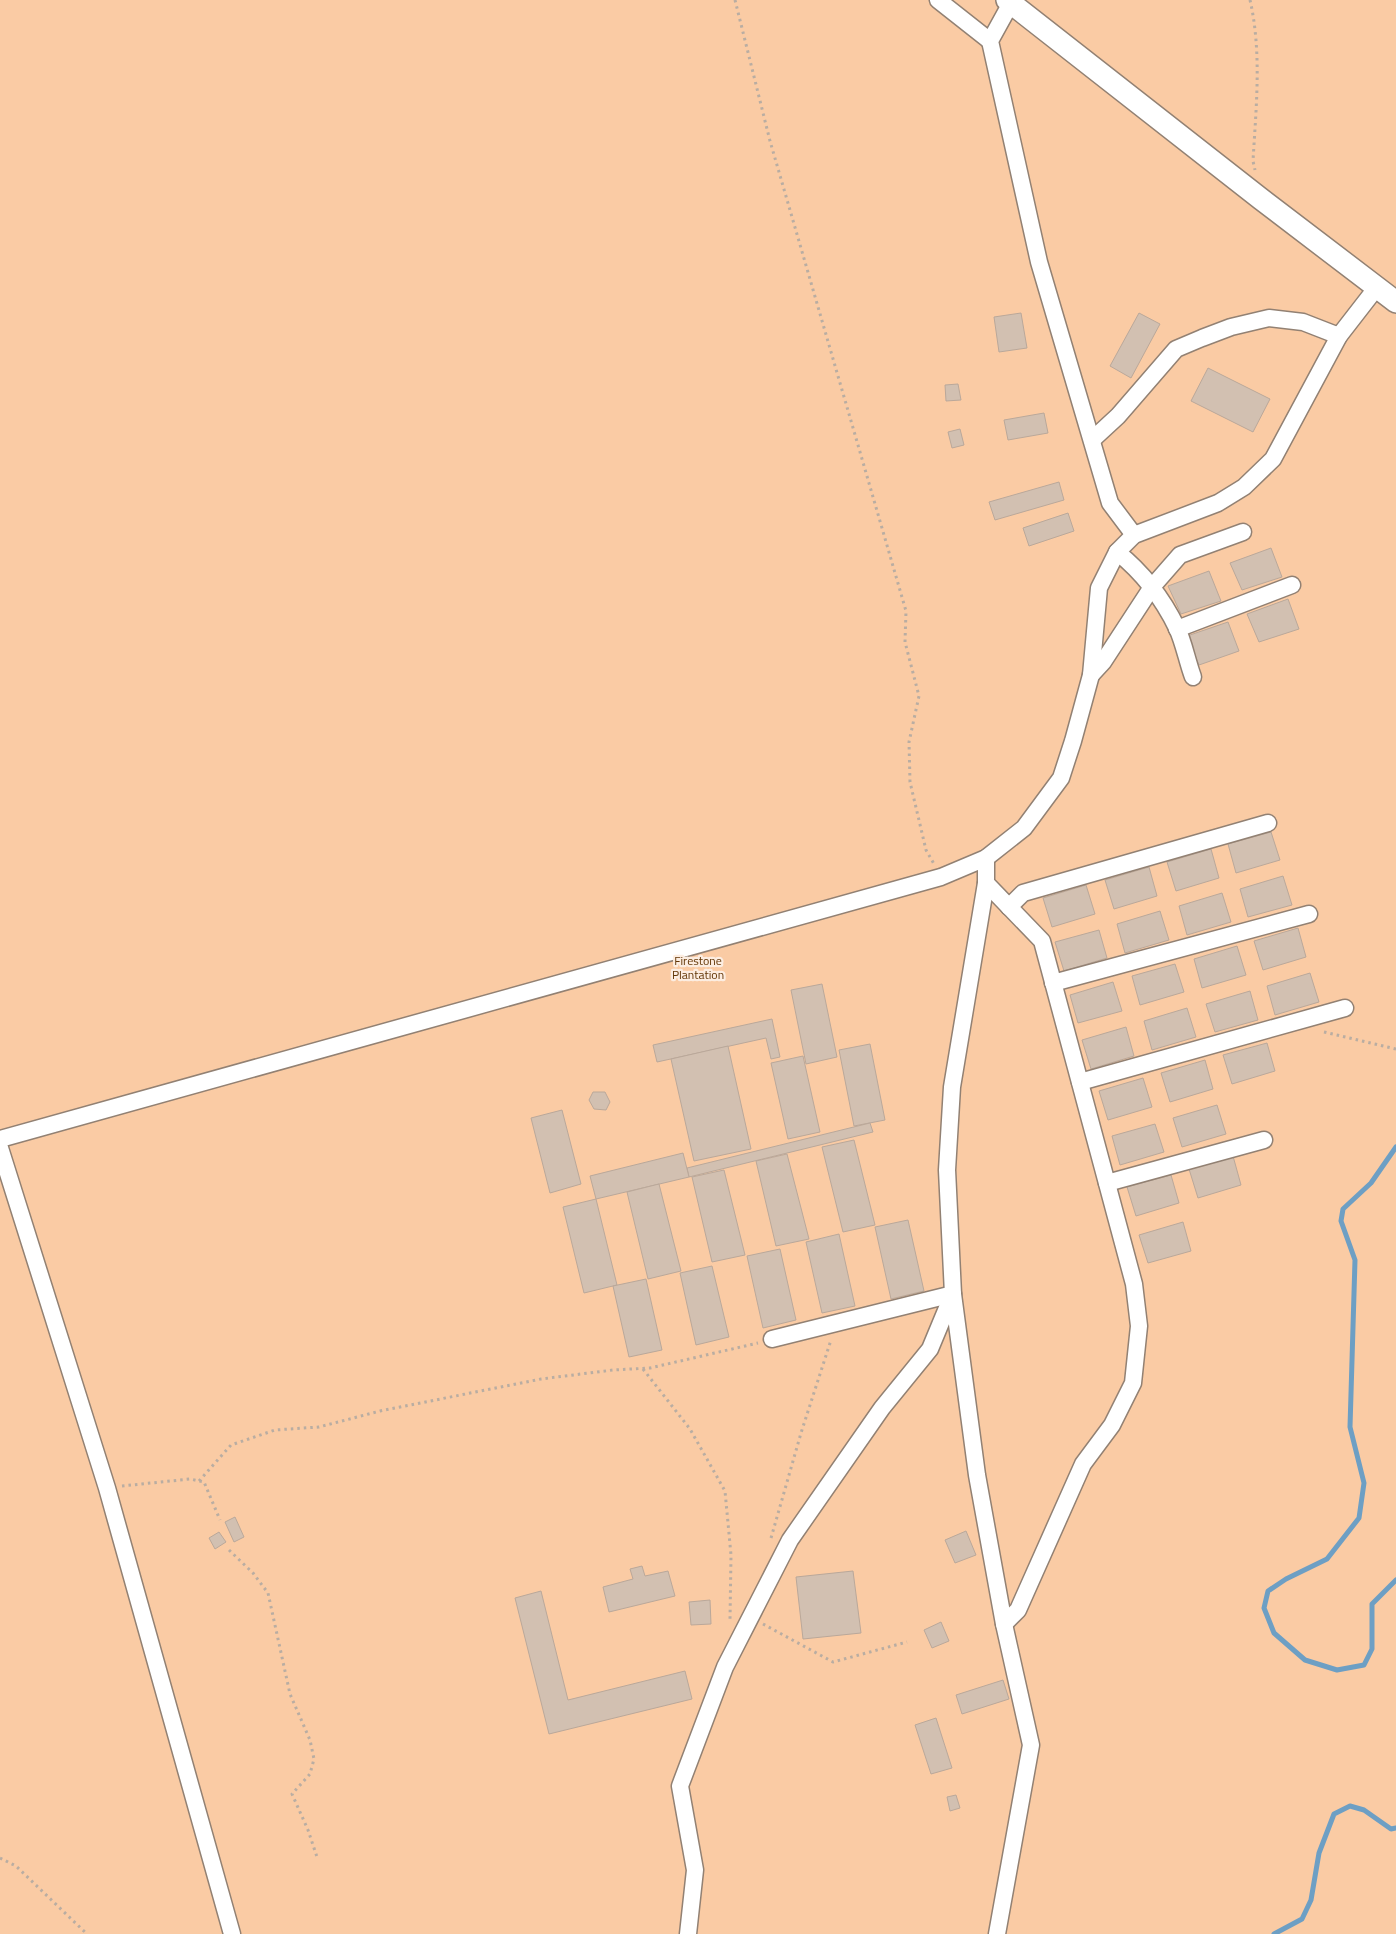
<svg xmlns="http://www.w3.org/2000/svg" width="1396" height="1934" viewBox="0 0 1396 1934" font-family="'Titillium Web',sans-serif">
	<style>
		.green { fill: #facba4 }
		.lines { fill: none; stroke-linecap: round; stroke-linejoin: round }
		.stream { stroke: #6d9fc4; stroke-width: 5 }
		.building { fill: #d2c0b1; stroke: #baa89a }
		.minor-casing { stroke: #928173; stroke-width: 19 }
		.major-casing { stroke: #928173; stroke-width: 24 }
		.path { stroke: #b9ada2; stroke-width: 3; stroke-dasharray: 2.5 4; stroke-linecap: butt }
		.minor { stroke: #fff; stroke-width: 16 }
		.major { stroke: #fff; stroke-width: 21 }
		.labels { text-anchor: middle; dominant-baseline: central; stroke-width: 4.5; stroke-linejoin: round; paint-order: stroke }
		.park-label { font-size: 12px; fill: #623504; stroke: #fcede1 }
	</style>
	<rect width="100%" height="100%" fill="#fcede1"/>
	<!-- green -->
	<rect class="green" x="0" y="0" width="1396" height="1934"/>
	<g class="lines">
		<!-- stream -->
		<g class="stream">
			<path d="M1396 1147 1371 1183 1343 1209 1341 1221 1355 1260 1350 1427 1364 1483 1359 1518 1327 1559 1286 1579 1268 1591 1264 1608 1274 1633 1305 1660 1337 1670 1364 1665 1372 1649V1604L1396 1580"/>
			<path d="M1274 1934 1302 1919 1311 1900 1319 1853 1334 1814 1350 1806 1364 1810 1391 1829 1396 1828"/>
		</g>
	</g>
	<!-- building -->
	<g class="building">
		<path d="M1021 313 1027 348 999 352 994 317Z"/>
		<path d="M1139 313 1160 324 1131 378 1110 366Z"/>
		<path d="M1208 368 1270 399 1253 432 1191 401Z"/>
		<path d="M958 384 961 400 946 401 945 385Z"/>
		<path d="M1044 413 1048 433 1008 440 1004 420Z"/>
		<path d="M960 429 964 445 952 448 948 432Z"/>
		<path d="M1059 482 1064 500 995 520 989 502Z"/>
		<path d="M1068 513 1074 531 1029 546 1023 528Z"/>
		<path d="M1271 548 1282 577 1242 590 1230 563Z"/>
		<path d="M1209 571 1221 601 1181 614 1168 586Z"/>
		<path d="M1288 599 1299 629 1259 642 1247 614Z"/>
		<path d="M1228 622 1239 651 1199 665 1187 636Z"/>
		<path d="M1271 832 1280 860 1236 873 1228 844Z"/>
		<path d="M1211 849 1219 878 1176 891 1167 862Z"/>
		<path d="M1149 867 1157 896 1114 909 1105 880Z"/>
		<path d="M1283 876 1292 905 1248 917 1240 889Z"/>
		<path d="M1086 885 1095 914 1052 927 1043 898Z"/>
		<path d="M1222 893 1231 922 1187 935 1179 906Z"/>
		<path d="M1160 911 1169 940 1125 953 1117 924Z"/>
		<path d="M1298 928 1306 957 1263 970 1254 941Z"/>
		<path d="M1099 930 1107 958 1064 971 1055 942Z"/>
		<path d="M1237 946 1246 975 1202 988 1194 959Z"/>
		<path d="M1175 964 1184 992 1140 1005 1132 976Z"/>
		<path d="M1310 973 1319 1002 1275 1015 1267 986Z"/>
		<path d="M1113 982 1122 1011 1078 1023 1070 995Z"/>
		<path d="M822 984 837 1057 806 1064 791 990Z"/>
		<path d="M1250 991 1258 1020 1215 1032 1206 1004Z"/>
		<path d="M1187 1008 1196 1037 1152 1050 1144 1021Z"/>
		<path d="M772 1019 780 1057 771 1059 766 1038 657 1062 653 1045Z"/>
		<path d="M1126 1027 1134 1056 1091 1069 1082 1040Z"/>
		<path d="M1267 1043 1275 1071 1232 1084 1223 1055Z"/>
		<path d="M870 1044 885 1120 854 1126 839 1050Z"/>
		<path d="M728 1046 751 1149 694 1161 671 1059Z"/>
		<path d="M803 1056 820 1132 788 1139 771 1063Z"/>
		<path d="M1205 1060 1213 1089 1170 1102 1161 1073Z"/>
		<path d="M1143 1078 1152 1107 1108 1120 1099 1091Z"/>
		<path d="M593 1092H605L610 1102 606 1110 594 1109 589 1100Z"/>
		<path d="M1217 1105 1226 1134 1182 1147 1173 1118Z"/>
		<path d="M562 1110 581 1184 550 1193 531 1118Z"/>
		<path d="M870 1123 873 1132 689 1177 687 1168Z"/>
		<path d="M1155 1124 1164 1152 1120 1165 1112 1136Z"/>
		<path d="M854 1140 875 1225 843 1232 822 1147Z"/>
		<path d="M683 1153 689 1177 596 1199 590 1176Z"/>
		<path d="M787 1154 809 1239 776 1246 756 1161Z"/>
		<path d="M1233 1156 1241 1185 1198 1198 1189 1169Z"/>
		<path d="M724 1170 745 1255 712 1262 692 1177Z"/>
		<path d="M1171 1175 1179 1203 1136 1216 1127 1187Z"/>
		<path d="M659 1184 681 1271 648 1279 627 1192Z"/>
		<path d="M596 1199 617 1285 584 1293 563 1207Z"/>
		<path d="M908 1220 924 1291 891 1299 875 1227Z"/>
		<path d="M1183 1222 1191 1251 1148 1263 1139 1235Z"/>
		<path d="M839 1234 855 1306 822 1313 806 1242Z"/>
		<path d="M780 1249 796 1320 763 1328 747 1256Z"/>
		<path d="M712 1266 729 1337 696 1345 680 1273Z"/>
		<path d="M646 1279 662 1350 629 1357 613 1286Z"/>
		<path d="M235 1517 244 1537 234 1542 225 1522Z"/>
		<path d="M966 1531 976 1555 955 1563 945 1540Z"/>
		<path d="M219 1532 226 1542 215 1549 209 1538Z"/>
		<path d="M642 1566 645 1576 668 1571 675 1596 609 1612 603 1587 633 1579 630 1569Z"/>
		<path d="M853 1571 861 1633 803 1639 796 1577Z"/>
		<path d="M541 1591 568 1700 685 1671 692 1699 549 1734 515 1598Z"/>
		<path d="M710 1600 711 1624 691 1625 689 1602Z"/>
		<path d="M941 1622 949 1641 932 1648 924 1630Z"/>
		<path d="M1003 1680 1009 1699 962 1714 956 1695Z"/>
		<path d="M936 1718 952 1768 931 1774 915 1725Z"/>
		<path d="M956 1795 960 1808 950 1811 947 1797Z"/>
	</g>
	<g class="lines">
		<!-- minor casing -->
		<g class="minor-casing">
			<g id="minor">
				<path d="M938 0 990 41"/>
				<path d="M1011 3 990 41 1039 262 1110 503 1134 535"/>
				<path d="M1092 440 1118 416 1176 349 1202 338 1231 327 1269 318 1303 322 1339 336"/>
				<path d="M1117 552C1142 572 1163 599 1177 628 1184 643 1187 661 1193 677"/>
				<path d="M1177 629 1292 585"/>
				<path d="M1091 675 1103 662 1152 587 1180 555 1243 532"/>
				<path d="M986 858V883L1042 941 1134 1284 1139 1326 1133 1383 1112 1425 1083 1464 1018 1610 1004 1624"/>
				<path d="M986 883 952 1087 947 1170 953 1294 977 1475 1004 1624 1031 1745 997 1934"/>
				<path d="M1009 907 1023 893 1268 823"/>
				<path d="M1053 983 1309 914"/>
				<path d="M1080 1082 1345 1008"/>
				<path d="M0 1139 941 877 986 858 1024 828 1061 778 1073 741 1091 675 1099 588 1117 552 1134 535 1218 503 1244 487 1273 459 1339 336 1377 287"/>
				<path d="M0 1148 107 1488 232 1934"/>
				<path d="M1107 1183 1264 1140"/>
				<path d="M772 1339 953 1294"/>
				<path d="M688 1934 695 1870 680 1786 725 1667 790 1540 882 1408 930 1349 952 1296"/>
			</g>
		</g>
		<!-- major casing -->
		<g class="major-casing">
			<path id="major" d="M1007 0 1261 199 1396 302"/>
		</g>
		<!-- path -->
		<g class="path">
			<path d="M735 0 770 141 906 611 905 642 919 696 909 742 910 782 926 850 934 864"/>
			<path d="M1250 0C1262 52 1256 108 1253 161L1255 170"/>
			<path d="M1324 1032 1396 1049"/>
			<path d="M643 1369 690 1429 725 1491 731 1555 730 1620"/>
			<path d="M199 1481 231 1445 275 1430 319 1427 380 1411 541 1379 613 1370 650 1368 758 1343"/>
			<path d="M122 1486 190 1479 204 1482 220 1520"/>
			<path d="M771 1538 801 1433 831 1340"/>
			<path d="M229 1550 253 1573 268 1593 290 1694 310 1740 314 1759 310 1774 292 1794 308 1830 317 1857"/>
			<path d="M763 1624 833 1662 907 1642"/>
			<path d="M0 1858 16 1866 87 1934"/>
		</g>
		<!-- minor -->
		<use href="#minor" class="minor"/>
		<!-- major -->
		<use href="#major" class="major"/>
	</g>
	<g class="labels">
		<!-- park labels -->
		<g class="park-label">
			<text x="698" y="960">Firestone<tspan x="698" dy="14">Plantation</tspan></text>
		</g>
	</g>
</svg>
